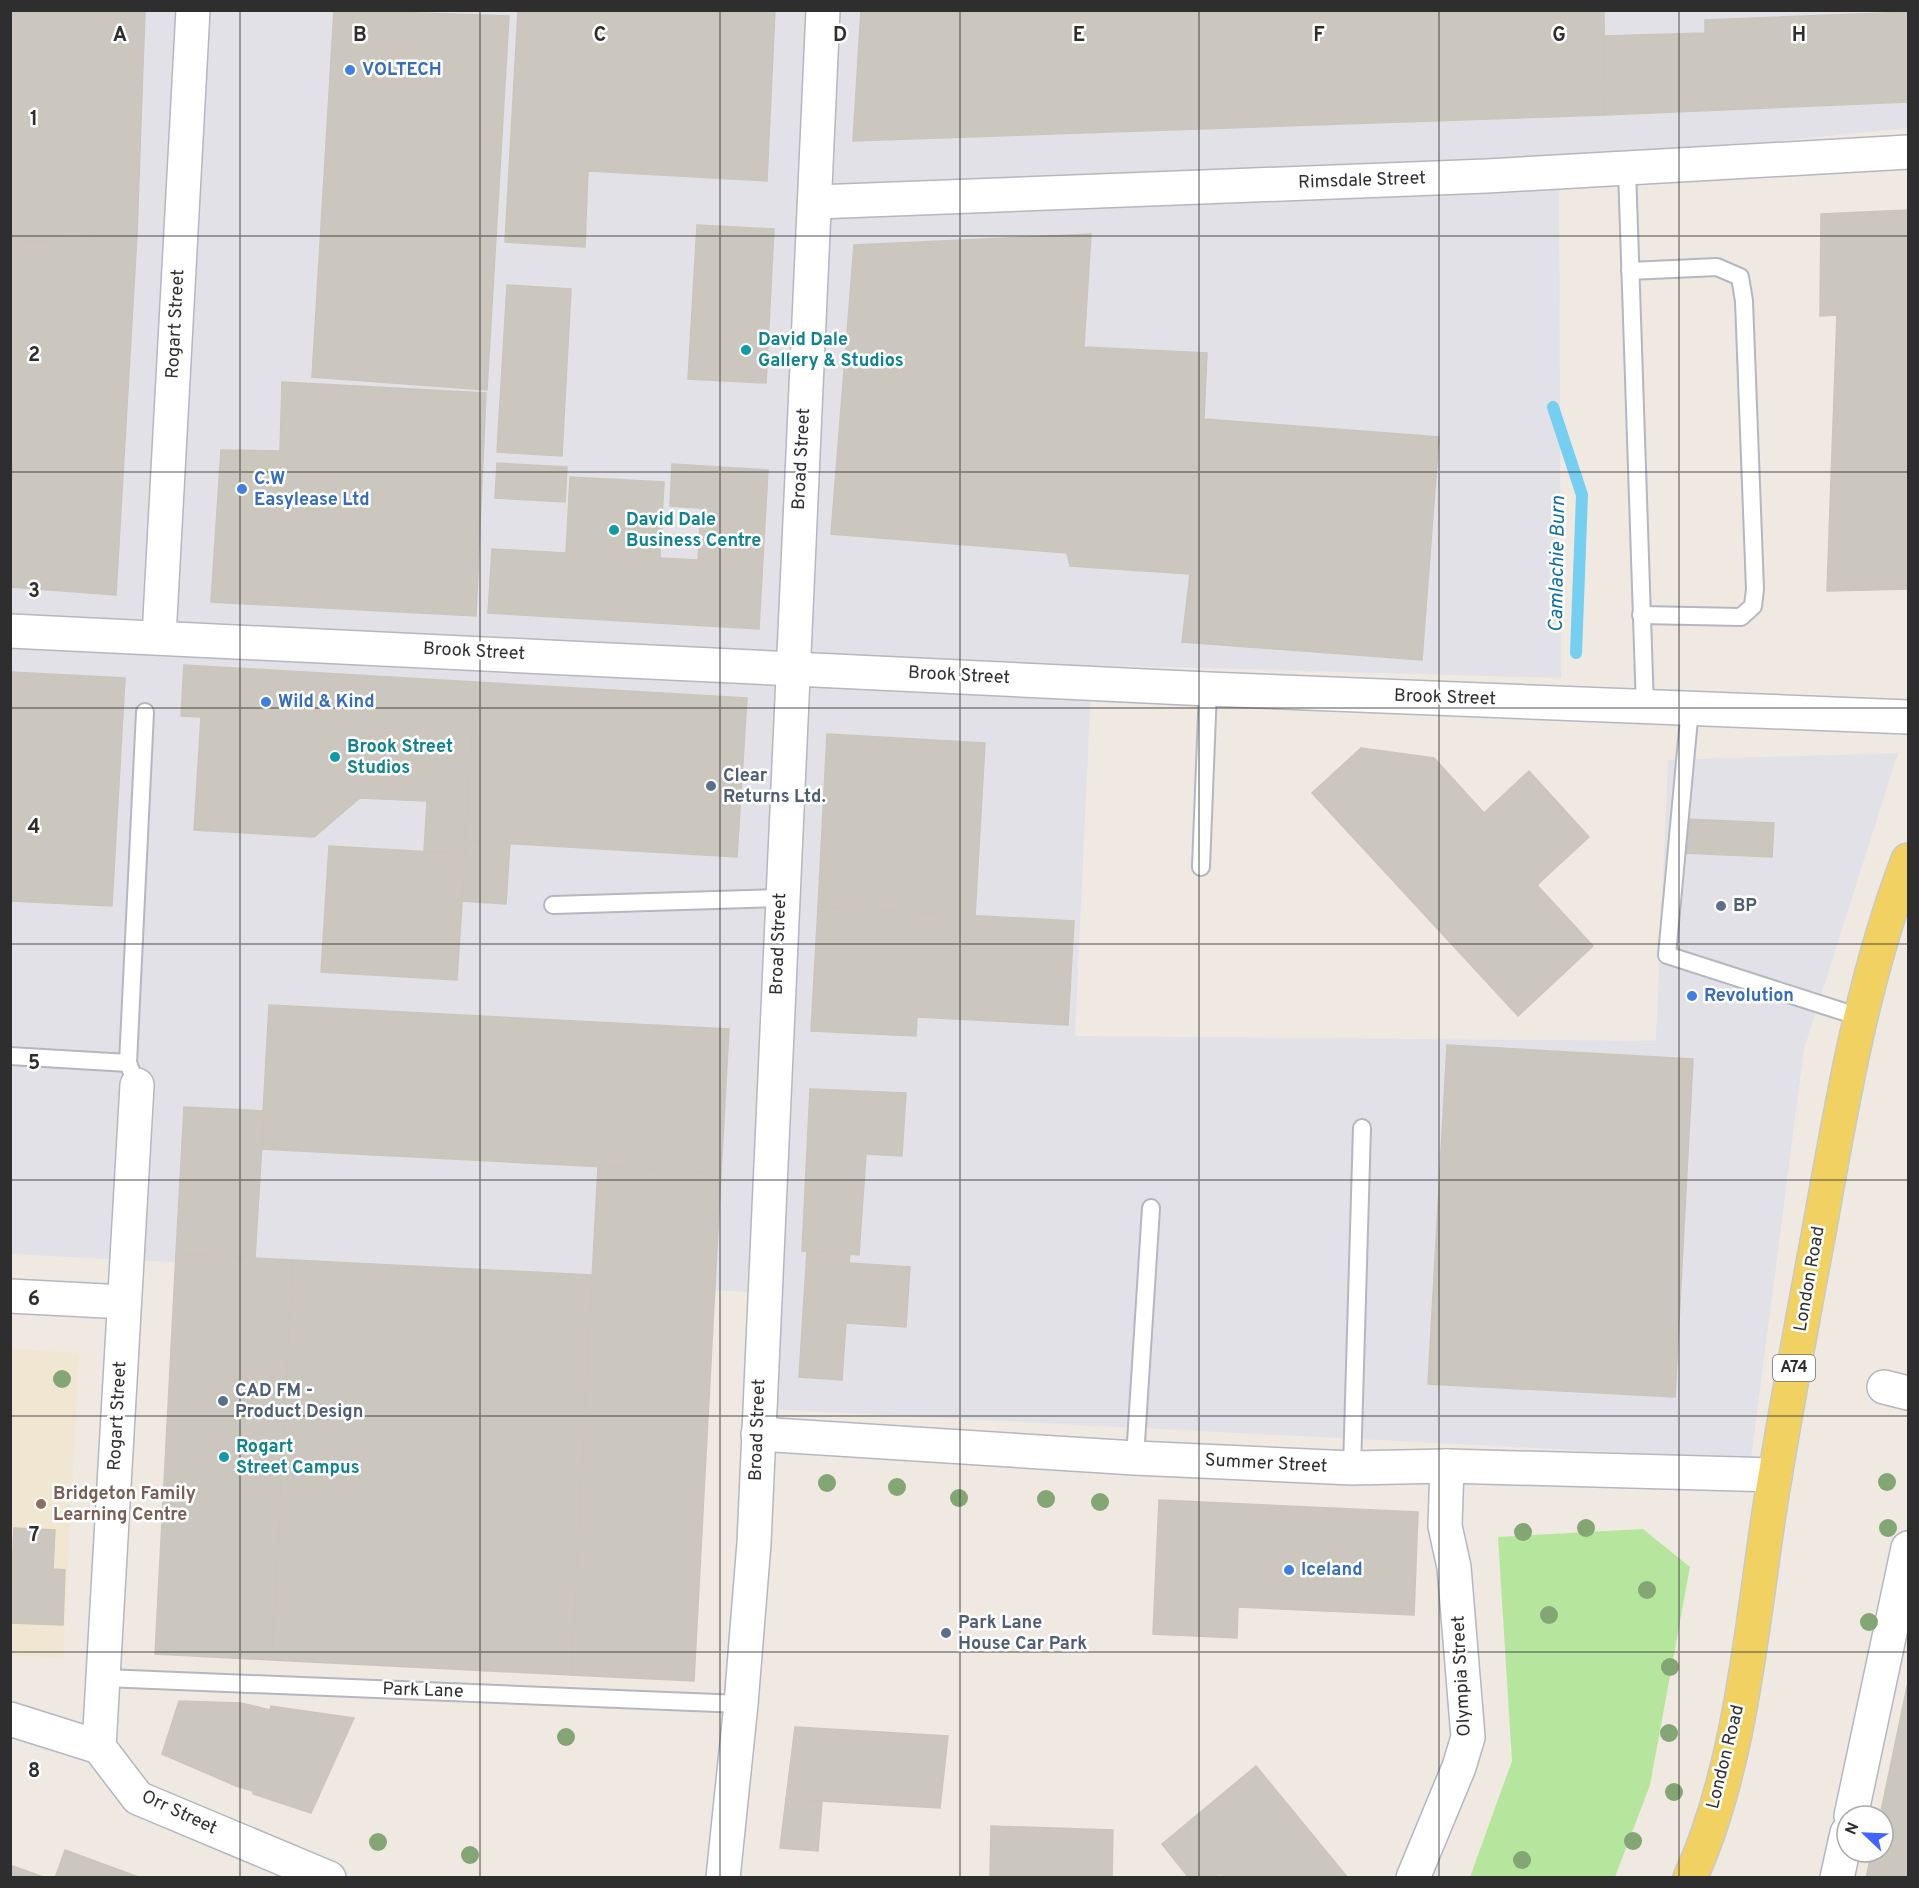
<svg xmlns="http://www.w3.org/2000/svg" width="1919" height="1888" viewBox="0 0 1919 1888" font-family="Overpass,sans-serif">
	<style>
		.industrial { fill: #e3e1e8 }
		.education { fill: #f0e6d1 }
		.green { fill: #b6e59e }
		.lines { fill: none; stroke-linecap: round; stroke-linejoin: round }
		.stream { stroke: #75cff0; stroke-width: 12 }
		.building { fill: #cbc7bf; stroke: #cbc5ba; stroke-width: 1.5 }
		.lane-casing { stroke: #b4b7c1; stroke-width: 20 }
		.street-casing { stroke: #b4b7c1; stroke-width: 36 }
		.primary-casing { stroke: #c9c9c9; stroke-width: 36 }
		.lane { stroke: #fff; stroke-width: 16 }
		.street { stroke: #fff; stroke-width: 33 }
		.primary { stroke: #f2d163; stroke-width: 33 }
		.tree { fill: #84a574 }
		.grid { fill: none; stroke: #2e2e2e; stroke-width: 1.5; stroke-opacity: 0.55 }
		.shop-dot { fill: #3f7fe0; stroke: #fff; stroke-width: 2 }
		.culture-dot { fill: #0f9aa8; stroke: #fff; stroke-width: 2 }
		.service-dot { fill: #5c6f8a; stroke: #fff; stroke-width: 2 }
		.education-dot { fill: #8d6e63; stroke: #fff; stroke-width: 2 }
		.labels { text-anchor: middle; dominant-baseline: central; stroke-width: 5; stroke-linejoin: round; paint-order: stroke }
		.shield { fill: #fff; stroke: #6d6d6d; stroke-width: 1.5 }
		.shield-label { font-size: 16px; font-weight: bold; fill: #2e2e2e }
		.shop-label { font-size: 18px; font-weight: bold; fill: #366cbe; stroke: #fff; text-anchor: start }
		.street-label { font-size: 18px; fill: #2e2e2e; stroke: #fff }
		.culture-label { font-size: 18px; font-weight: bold; fill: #0d838f; stroke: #fff; text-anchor: start }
		.service-label { font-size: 18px; font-weight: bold; fill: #4e5e75; stroke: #fff; text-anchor: start }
		.education-label { font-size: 18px; font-weight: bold; fill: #785e54; stroke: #fff; text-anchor: start }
		.water-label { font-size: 20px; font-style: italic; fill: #0d6fa3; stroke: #fff }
		.grid-label { font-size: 20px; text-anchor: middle; font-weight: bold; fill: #2e2e2e; stroke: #fff; stroke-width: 5; stroke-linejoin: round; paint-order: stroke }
	</style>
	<rect width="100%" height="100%" fill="#efe9e1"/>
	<!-- industrial -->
	<path class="industrial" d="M10 11H1908V128L1559 163 1561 678 1092 665 1075 1036 1656 1041 1668 760 1898 753 1804 1049 1751 1459 765 1409 768 1293 11 1254Z"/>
	<!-- education -->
	<path class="education" d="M10 1349 79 1353 63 1658 11 1655Z"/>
	<!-- green -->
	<path class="green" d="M1643 1529 1690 1567 1650 1785 1615 1877H1470L1512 1761 1498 1537Z"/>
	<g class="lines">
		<!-- stream -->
		<path class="stream" d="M1553 407 1582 495 1576 653"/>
	</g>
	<!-- building -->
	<g class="building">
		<path d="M10 10H145L137 235 10 243Z"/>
		<path d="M334 10 509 16 487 390 312 377Z"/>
		<path d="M518 10H775L767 181 588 171 585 247 505 242Z"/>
		<path d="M861 10H1604L1605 115 853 141Z"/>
		<path d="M1908 12V102L1605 115 1604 36 1705 33V20Z"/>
		<path d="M1908 210V589L1827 591 1837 315 1820 316 1821 214Z"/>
		<path d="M697 225 774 229 766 383 688 379Z"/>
		<path d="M1091 234 1084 347 1207 353 1204 419 1439 437 1422 660 1182 642 1190 574 1070 566 1067 553 831 534 854 245Z"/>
		<path d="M137 235 116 595 10 587V243Z"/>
		<path d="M507 285 571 289 562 456 497 452Z"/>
		<path d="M282 382 486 393 476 616 211 602 221 450 280 451Z"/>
		<path d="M497 463 567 467 565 502 495 498Z"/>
		<path d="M672 464 768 470 759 629 488 613 492 549 566 553 570 477 664 482 660 558 698 560 701 508 670 506Z"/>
		<path d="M184 665 475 682 465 854 424 851 427 801 360 798 314 837 194 830 201 717 181 716Z"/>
		<path d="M10 672 125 678 112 906 10 901Z"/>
		<path d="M475 682 747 698 737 857 465 841Z"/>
		<path d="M827 734 985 743 975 916 818 907Z"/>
		<path d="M1361 748 1434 758 1484 813 1529 771 1589 837 1537 885 1593 946 1518 1016 1312 793Z"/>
		<path d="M1685 819 1774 823 1772 857 1683 853Z"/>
		<path d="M465 841 510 843 506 904 462 901Z"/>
		<path d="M329 846 465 854 457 980 321 972Z"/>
		<path d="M818 907 1074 921 1068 1025 917 1017 916 1036 811 1031Z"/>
		<path d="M269 1005 729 1029 721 1173 261 1149Z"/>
		<path d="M1447 1045 1693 1059 1675 1397 1428 1384Z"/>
		<path d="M810 1089 906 1093 902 1156 866 1154 859 1255 802 1251Z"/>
		<path d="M184 1107 264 1111 255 1258 176 1254Z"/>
		<path d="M598 1166 721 1173 694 1681 571 1675Z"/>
		<path d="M807 1251 850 1254 849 1263 910 1267 906 1327 846 1323 842 1380 799 1377Z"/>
		<path d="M176 1254 293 1260 272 1660 155 1654Z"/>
		<path d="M293 1260 592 1275 571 1675 272 1660Z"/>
		<path d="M1159 1500 1418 1512 1414 1615 1238 1607 1237 1638 1153 1634Z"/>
		<path d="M14 1528 55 1530 53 1569 65 1570 63 1625 10 1623Z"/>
		<path d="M1908 1682V1878H1866L1872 1852H1883V1816H1880Z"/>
		<path d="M179 1701 241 1703 270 1710 271 1706 354 1718 311 1813 253 1794V1791L236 1786 162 1754Z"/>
		<path d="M795 1727 948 1736 940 1808 786 1799Z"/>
		<path d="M1256 1766 1348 1878H1223L1220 1874 1215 1878H1189L1162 1844Z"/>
		<path d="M786 1799 822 1802 818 1851 780 1848Z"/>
		<path d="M991 1826 1113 1830 1112 1878H990Z"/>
		<path d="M65 1850 141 1878H55Z"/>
		<path d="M10 1865 46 1878H10Z"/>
	</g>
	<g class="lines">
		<!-- lane casing -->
		<g class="lane-casing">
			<g id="lane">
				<path d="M1627 169 1645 707"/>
				<path d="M1630 271 1717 267 1740 277 1744 301 1755 589 1753 606 1741 617 1641 615"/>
				<path d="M1690 708 1667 955 1860 1017"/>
				<path d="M1201 867 1208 689"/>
				<path d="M553 905 781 898"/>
				<path d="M10 1056 128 1063 132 1073"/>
				<path d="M128 1063 145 712"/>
				<path d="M1135 1458 1151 1208"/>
				<path d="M1352 1468 1362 1128"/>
				<path d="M105 1678 741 1704"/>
			</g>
		</g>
		<!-- street casing -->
		<g class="street-casing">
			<g id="street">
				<path d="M816 202 1487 176 1908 152"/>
				<path d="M10 631 1208 689 1908 717"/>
				<path d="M159 637 193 10"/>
				<path d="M10 1296 124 1302"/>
				<path d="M1884 1387 1908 1393"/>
				<path d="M758 1434 1135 1458 1352 1468 1447 1466 1775 1475"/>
				<path d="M10 1719 99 1747 138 1798 329 1878"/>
				<path d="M99 1747 137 1085"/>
				<path d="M1851 1816 1908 1548"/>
				<path d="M723 1878 741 1704 754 1543 823 10"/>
				<path d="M1413 1878 1459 1767 1468 1737 1454 1567 1445 1526 1447 1466"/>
				<path d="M1837 1878 1847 1833"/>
			</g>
		</g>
		<!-- primary casing -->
		<g class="primary-casing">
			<path id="primary" d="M1690 1878C1739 1772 1751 1635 1768 1520 1783 1422 1802 1324 1820 1226 1842 1102 1863 978 1908 860"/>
		</g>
		<!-- lane -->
		<use href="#lane" class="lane"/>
		<!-- street -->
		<use href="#street" class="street"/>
		<!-- primary -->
		<use href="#primary" class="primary"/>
	</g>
	<!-- trees -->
	<g class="tree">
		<circle cx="62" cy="1379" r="9"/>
		<circle cx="1887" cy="1482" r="9"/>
		<circle cx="827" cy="1483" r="9"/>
		<circle cx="897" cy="1487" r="9"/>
		<circle cx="959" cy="1498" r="9"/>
		<circle cx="1046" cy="1499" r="9"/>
		<circle cx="1100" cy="1502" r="9"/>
		<circle cx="1586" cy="1528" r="9"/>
		<circle cx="1888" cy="1528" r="9"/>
		<circle cx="1523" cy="1532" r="9"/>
		<circle cx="1647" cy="1590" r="9"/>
		<circle cx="1549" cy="1615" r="9"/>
		<circle cx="1869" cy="1622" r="9"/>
		<circle cx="1670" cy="1667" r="9"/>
		<circle cx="1669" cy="1733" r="9"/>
		<circle cx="566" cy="1737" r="9"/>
		<circle cx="1674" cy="1792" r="9"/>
		<circle cx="1633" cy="1841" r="9"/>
		<circle cx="378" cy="1842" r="9"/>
		<circle cx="470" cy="1855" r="9"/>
		<circle cx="1522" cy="1860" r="9"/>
	</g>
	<!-- grid -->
	<path class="grid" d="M240 10V1878M480 10V1878M720 10V1878M960 10V1878M1199 10V1878M1439 10V1878M1679 10V1878M10 236H1908M10 472H1908M10 708H1908M10 944H1908M10 1180H1908M10 1416H1908M10 1652H1908"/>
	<!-- markers -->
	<g class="shop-dot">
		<circle cx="350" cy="70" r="6"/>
		<circle cx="242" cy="489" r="6"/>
		<circle cx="266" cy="702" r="6"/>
		<circle cx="1692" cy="996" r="6"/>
		<circle cx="1289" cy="1570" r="6"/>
	</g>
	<g class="culture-dot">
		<circle cx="746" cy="350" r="6"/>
		<circle cx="614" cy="530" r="6"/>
		<circle cx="335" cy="757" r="6"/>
		<circle cx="224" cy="1457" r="6"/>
	</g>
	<g class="service-dot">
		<circle cx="711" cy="786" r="6"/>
		<circle cx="1721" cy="906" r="6"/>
		<circle cx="223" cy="1401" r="6"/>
		<circle cx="946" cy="1633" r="6"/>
	</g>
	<circle class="education-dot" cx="41" cy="1504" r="6"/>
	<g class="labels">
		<!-- shield labels -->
		<rect class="shield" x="1773" y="1355" width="42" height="26" rx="4.5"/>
		<g class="shield-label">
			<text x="1794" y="1368">A74</text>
		</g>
		<!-- shop labels -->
		<g class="shop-label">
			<text x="362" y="70">VOLTECH</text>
			<text x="254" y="479">C.W<tspan x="254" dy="21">Easylease Ltd</tspan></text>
			<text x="278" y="702">Wild &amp; Kind</text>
			<text x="1704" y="996">Revolution</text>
			<text x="1301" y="1570">Iceland</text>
		</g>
		<!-- street labels -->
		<g class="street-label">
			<text transform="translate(1362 181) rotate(-2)">Rimsdale Street</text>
			<text transform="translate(176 324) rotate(-87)">Rogart Street</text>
			<text transform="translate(802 459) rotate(-87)">Broad Street</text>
			<text transform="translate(474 652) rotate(3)">Brook Street</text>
			<text transform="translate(959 676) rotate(3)">Brook Street</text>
			<text transform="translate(1445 698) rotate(2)">Brook Street</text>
			<text transform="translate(779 944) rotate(-88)">Broad Street</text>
			<text transform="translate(1810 1279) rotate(-80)">London Road</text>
			<text transform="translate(118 1416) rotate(-87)">Rogart Street</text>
			<text transform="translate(758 1430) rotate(-88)">Broad Street</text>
			<text transform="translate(1266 1464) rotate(3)">Summer Street</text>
			<text transform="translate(1462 1676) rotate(-93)">Olympia Street</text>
			<text transform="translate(423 1691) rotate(2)">Park Lane</text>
			<text transform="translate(1726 1757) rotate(-76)">London Road</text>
			<text transform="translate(179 1813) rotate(25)">Orr Street</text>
		</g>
		<!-- culture labels -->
		<g class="culture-label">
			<text x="758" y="340">David Dale<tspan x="758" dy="21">Gallery &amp; Studios</tspan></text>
			<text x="626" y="520">David Dale<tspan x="626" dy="21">Business Centre</tspan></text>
			<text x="347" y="747">Brook Street<tspan x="347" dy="21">Studios</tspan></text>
			<text x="236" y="1447">Rogart<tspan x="236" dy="21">Street Campus</tspan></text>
		</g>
		<!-- service labels -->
		<g class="service-label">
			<text x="723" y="776">Clear<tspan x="723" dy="21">Returns Ltd.</tspan></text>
			<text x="1733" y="906">BP</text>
			<text x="235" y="1391">CAD FM -<tspan x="235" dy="21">Product Design</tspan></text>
			<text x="958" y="1623">Park Lane<tspan x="958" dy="21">House Car Park</tspan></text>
		</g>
		<!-- education labels -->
		<g class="education-label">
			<text x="53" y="1494">Bridgeton Family<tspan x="53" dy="21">Learning Centre</tspan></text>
		</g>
		<!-- water labels -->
		<g class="water-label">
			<text transform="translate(1558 564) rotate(-89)">Camlachie Burn</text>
		</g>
	</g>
	<g class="grid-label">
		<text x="120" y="41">A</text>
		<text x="360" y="41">B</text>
		<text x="600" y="41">C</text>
		<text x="840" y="41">D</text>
		<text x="1079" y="41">E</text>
		<text x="1319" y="41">F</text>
		<text x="1559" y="41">G</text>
		<text x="1799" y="41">H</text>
		<text x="34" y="125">1</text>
		<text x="34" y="361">2</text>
		<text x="34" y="597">3</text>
		<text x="34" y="833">4</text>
		<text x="34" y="1069">5</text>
		<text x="34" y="1305">6</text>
		<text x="34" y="1541">7</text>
		<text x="34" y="1777">8</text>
	</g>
	<!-- border -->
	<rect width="1919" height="1888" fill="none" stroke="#2e2e2e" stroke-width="24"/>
	<!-- north arrow -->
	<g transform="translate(1865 1834) rotate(293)"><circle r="28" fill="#ffffff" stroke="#ababab" stroke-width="1.5"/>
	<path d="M0-4.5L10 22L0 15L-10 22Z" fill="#4264fb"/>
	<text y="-9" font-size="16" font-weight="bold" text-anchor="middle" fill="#2e2e2e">N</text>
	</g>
</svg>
